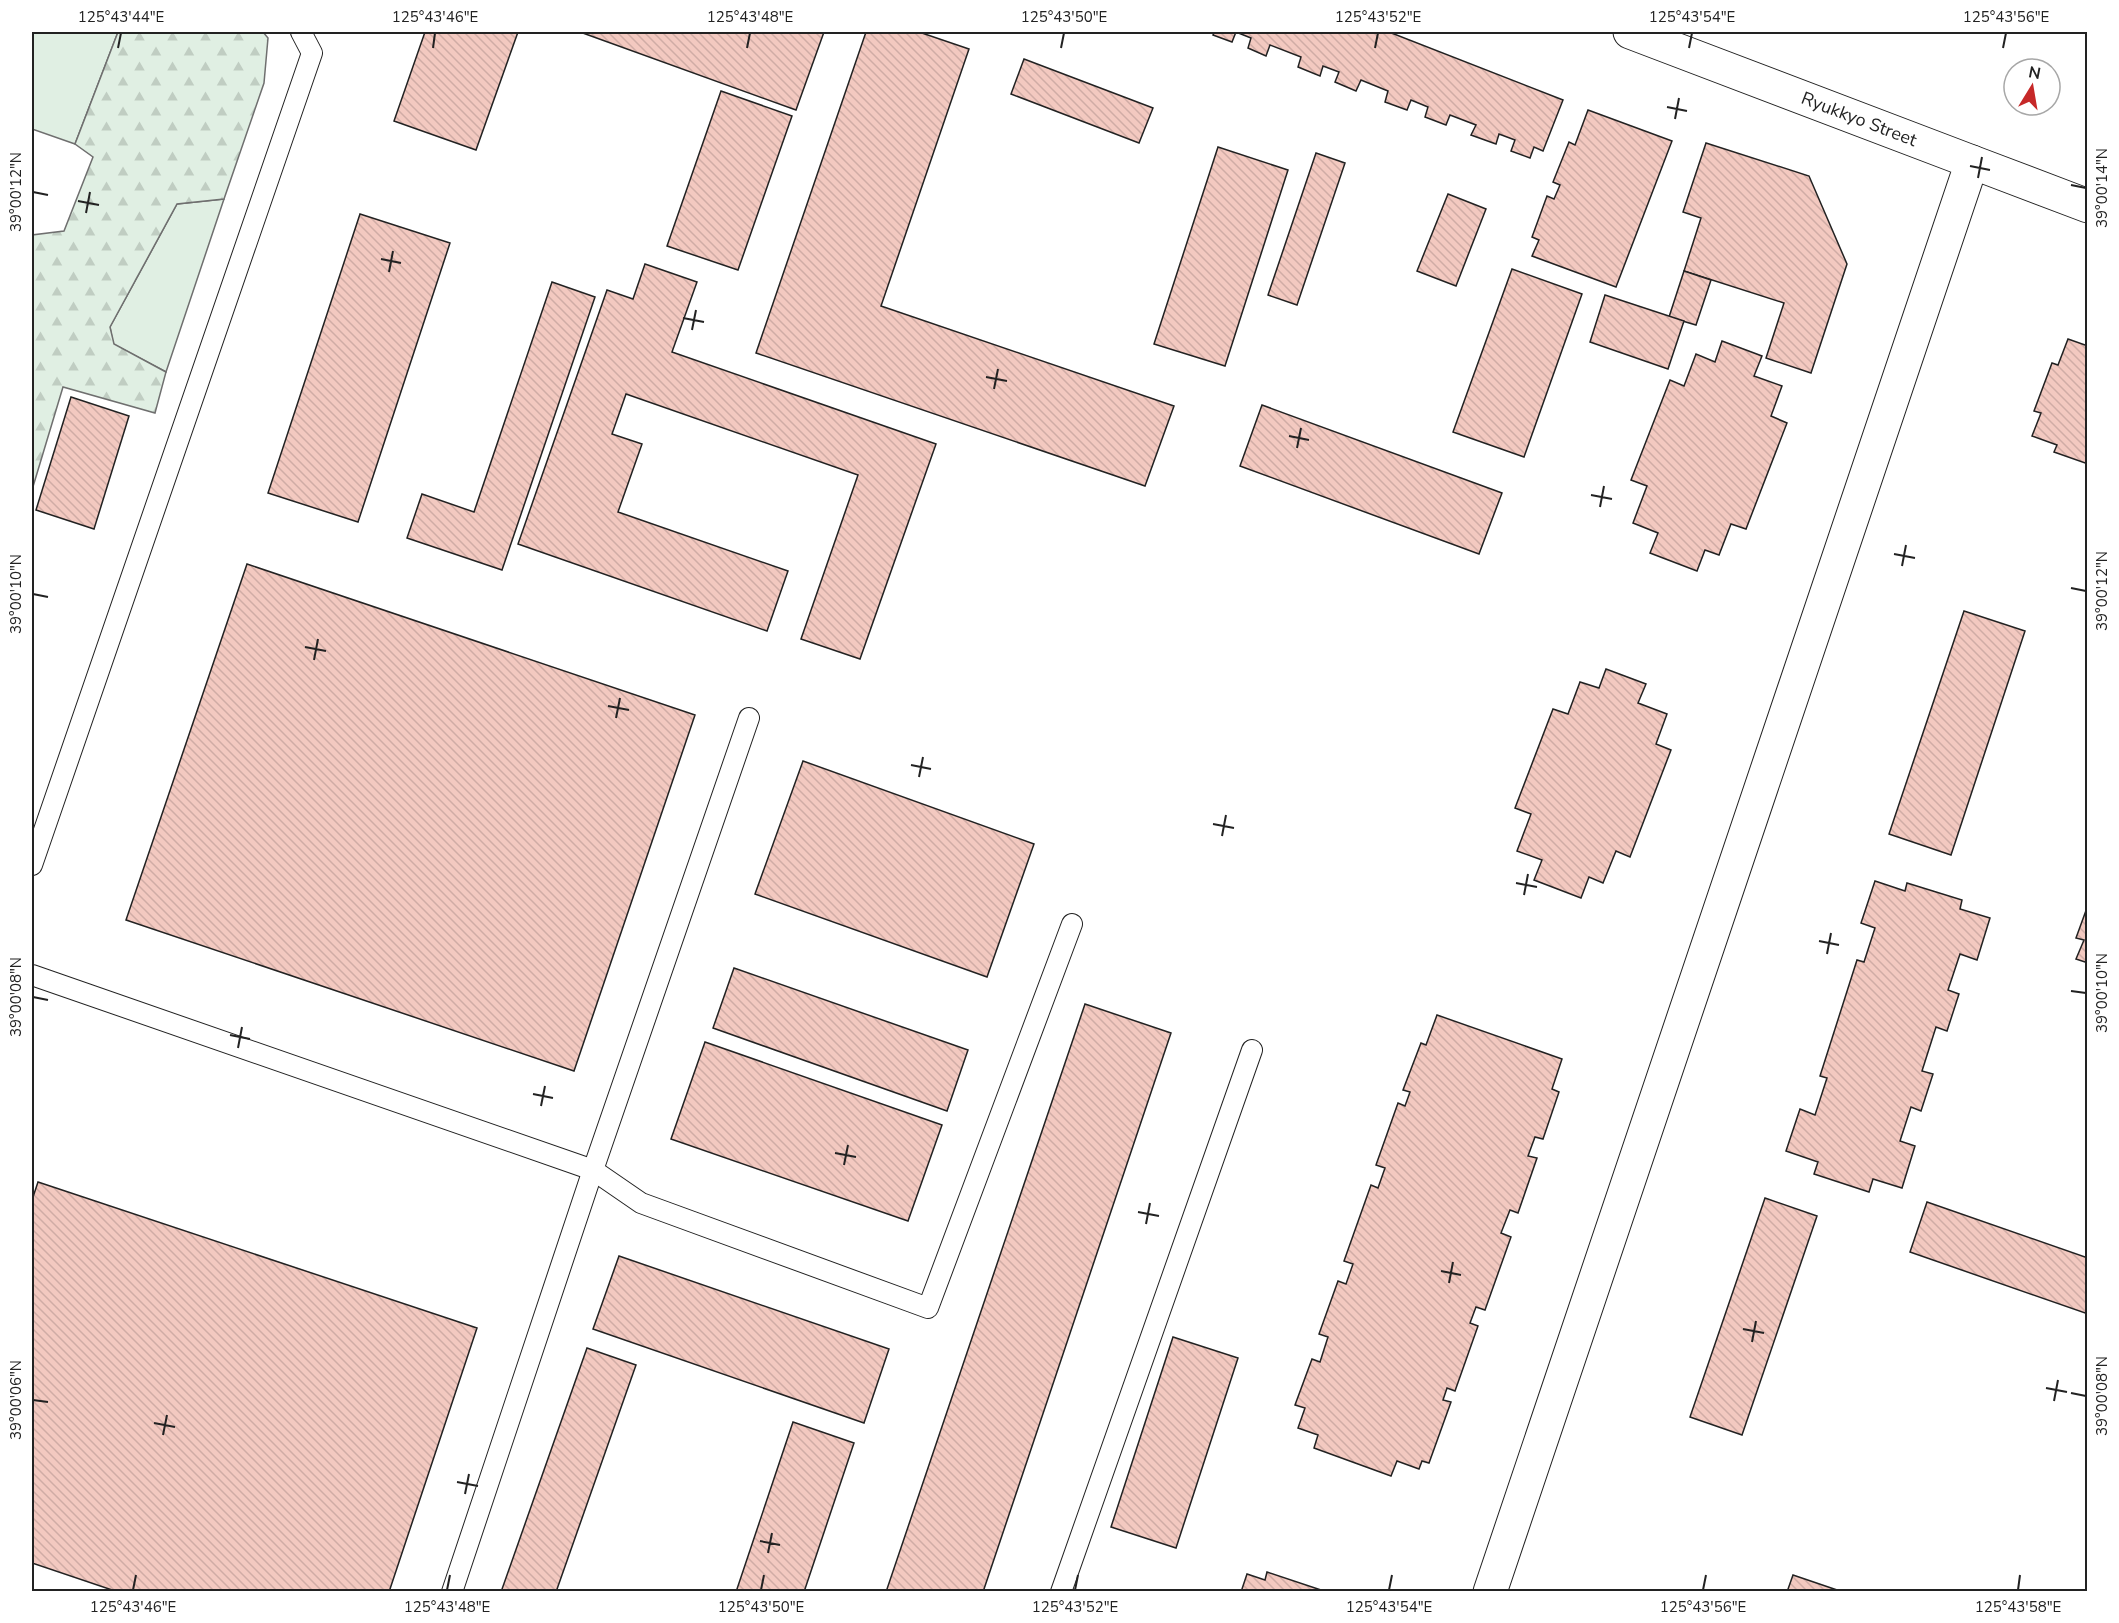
<svg xmlns="http://www.w3.org/2000/svg" width="2119" height="1623" viewBox="0 0 2119 1623" font-family="'Nunito Sans',sans-serif">
	<style>
		.grass { fill: #e0efe3; stroke: #6f6f6f; stroke-width: 1.5 }
		.forest { fill: url(#forest-firs); stroke: #6f6f6f; stroke-width: 1.5 }
		.building { fill: url(#building-back-hatch); stroke: #222; stroke-width: 1.5 }
		.lines { fill: none; stroke-linecap: round; stroke-linejoin: round }
		.lane-casing { stroke: #222; stroke-width: 22 }
		.street-casing { stroke: #222; stroke-width: 35 }
		.secondary-casing { stroke: #222; stroke-width: 35 }
		.lane { stroke: #fff; stroke-width: 20 }
		.street { stroke: #fff; stroke-width: 33 }
		.secondary { stroke: #fff; stroke-width: 33 }
		.ticks { fill: none; stroke: #222; stroke-width: 2 }
		.labels { text-anchor: middle; dominant-baseline: central; stroke-width: 4.5; stroke-linejoin: round; paint-order: stroke }
		.street-label { font-size: 18px; fill: #222; stroke: #fff }
		.neatline { fill: none; stroke: #222; stroke-width: 2 }
		.ticks-label { font-size: 15px; text-anchor: middle; fill: #222 }
	</style>
	<defs>
		<pattern id="forest-firs" width="22" height="20" patternUnits="userSpaceOnUse" patternTransform="scale(1.5)"><rect width="22" height="20" fill="#e0efe3"/><path d="M5 1l3.5 6h-7zM16 11l3.5 6h-7z" fill="#c0cdc2"/></pattern>
		<pattern id="building-back-hatch" width="6" height="6" patternUnits="userSpaceOnUse" patternTransform="scale(1.5)"><rect width="6" height="6" fill="#f3c9c0"/><path d="M-1 5l2 2M0 0l6 6M5-1l2 2" fill="none" stroke="#d0aca5"/></pattern>
	</defs>
	<rect width="100%" height="100%" fill="#fff"/>
	<!-- grass -->
	<g class="grass">
		<path d="M32 32H118L75 144 32 129Z"/>
		<path d="M224 199 166 372 113 344 110 327 177 204Z"/>
	</g>
	<!-- forest -->
	<path class="forest" d="M118 32H263L268 38 264 83 224 199 177 204 110 327 114 344 166 372 155 413 63 387 32 490V235L64 231 93 157 75 144Z"/>
	<!-- building -->
	<g class="building">
		<path d="M425 32H518L476 150 394 121Z"/>
		<path d="M580 32H824L796 110Z"/>
		<path d="M866 32H919L969 49 881 306 1174 406 1145 486 756 353Z"/>
		<path d="M1214 32H1389L1563 100 1543 151 1534 147 1530 158 1511 151 1515 140 1499 134 1496 144 1471 135 1476 125 1450 115 1446 125 1425 117 1428 107 1411 100 1407 110 1385 102 1388 91 1361 80 1356 91 1335 82 1339 72 1323 66 1320 76 1298 67 1301 57 1270 45 1266 56 1248 48 1251 38 1236 32 1232 42 1213 35Z"/>
		<path d="M1024 59 1153 108 1139 143 1011 94Z"/>
		<path d="M721 91 792 116 738 270 667 246Z"/>
		<path d="M1588 110 1672 141 1616 287 1532 256 1539 240 1532 237 1547 196 1554 199 1560 185 1553 182 1569 142 1575 145Z"/>
		<path d="M1706 143 1809 176 1847 264 1811 373 1766 358 1784 303 1684 271 1701 218 1683 212Z"/>
		<path d="M1218 147 1288 170 1225 366 1154 344Z"/>
		<path d="M1316 153 1345 163 1297 305 1268 295Z"/>
		<path d="M1448 194 1486 209 1456 286 1417 271Z"/>
		<path d="M360 214 450 243 358 522 268 493Z"/>
		<path d="M645 264 697 282 672 352 936 444 860 659 801 639 858 475 626 394 612 434 642 444 618 512 788 571 767 631 518 544 607 290 633 299Z"/>
		<path d="M1512 269 1582 294 1524 457 1453 432Z"/>
		<path d="M1684 271 1711 280 1696 325 1669 317Z"/>
		<path d="M552 282 595 297 502 570 407 538 422 494 474 512Z"/>
		<path d="M1605 295 1684 321 1668 369 1590 342Z"/>
		<path d="M2068 339 2088 346V464L2054 452 2057 445 2032 436 2041 413 2034 411 2052 363 2058 365Z"/>
		<path d="M1722 341 1762 356 1754 376 1782 386 1771 416 1787 423 1746 529 1731 524 1719 555 1705 550 1697 571 1650 553 1658 533 1633 523 1647 486 1631 480 1670 380 1684 386 1696 354 1715 362Z"/>
		<path d="M71 397 129 416 94 529 36 510Z"/>
		<path d="M1262 405 1502 493 1479 554 1240 466Z"/>
		<path d="M247 564 695 715 574 1071 126 920Z"/>
		<path d="M1964 611 2025 631 1951 855 1889 834Z"/>
		<path d="M1606 669 1646 684 1638 703 1667 714 1656 744 1671 750 1630 857 1616 851 1603 883 1589 877 1581 898 1534 880 1542 860 1517 851 1531 814 1515 808 1553 709 1568 714 1580 682 1599 688Z"/>
		<path d="M803 761 1034 844 987 977 755 894Z"/>
		<path d="M1875 881 1905 891 1907 883 1962 900 1960 909 1990 918 1977 960 1960 954 1948 990 1959 994 1947 1031 1936 1027 1922 1071 1933 1074 1921 1111 1911 1107 1900 1141 1915 1146 1902 1188 1873 1179 1869 1192 1814 1174 1818 1162 1786 1151 1800 1109 1815 1115 1827 1078 1820 1076 1857 960 1864 962 1875 928 1861 923Z"/>
		<path d="M2088 905V963L2076 959 2084 940 2076 938Z"/>
		<path d="M734 968 968 1050 947 1111 713 1028Z"/>
		<path d="M1085 1004 1171 1033 983 1592H886Z"/>
		<path d="M1437 1015 1562 1059 1552 1089 1559 1092 1543 1139 1535 1137 1528 1156 1537 1158 1518 1213 1510 1210 1501 1233 1511 1237 1485 1310 1476 1307 1470 1323 1478 1326 1455 1391 1447 1388 1443 1400 1451 1402 1429 1463 1422 1461 1419 1469 1397 1461 1391 1476 1314 1448 1318 1435 1298 1428 1305 1408 1295 1405 1312 1359 1320 1362 1328 1337 1319 1334 1338 1281 1346 1284 1353 1264 1344 1261 1371 1185 1378 1188 1385 1168 1376 1165 1398 1103 1405 1106 1410 1092 1403 1090 1421 1043 1426 1045Z"/>
		<path d="M705 1042 942 1125 908 1221 671 1139Z"/>
		<path d="M38 1182 477 1328 389 1592H118L32 1563V1200Z"/>
		<path d="M1765 1198 1817 1216 1742 1435 1690 1417Z"/>
		<path d="M1927 1202 2088 1258V1314L1910 1252Z"/>
		<path d="M619 1256 889 1349 864 1423 593 1329Z"/>
		<path d="M1173 1337 1238 1358 1176 1548 1111 1527Z"/>
		<path d="M587 1348 636 1365 556 1592H501Z"/>
		<path d="M793 1422 854 1443 804 1592H736Z"/>
		<path d="M1267 1572 1327 1592H1241L1247 1574 1265 1580Z"/>
		<path d="M1793 1575 1843 1592H1787Z"/>
	</g>
	<g class="lines">
		<!-- lane casing -->
		<g class="lane-casing">
			<g id="lane">
				<path d="M32 865 312 53 301 32"/>
				<path d="M32 975 593 1170 641 1203 928 1308 1072 924"/>
				<path d="M452 1592 593 1170 749 718"/>
				<path d="M1061 1592 1252 1050"/>
			</g>
		</g>
		<!-- street casing -->
		<g class="street-casing">
			<path id="street" d="M1972 162 2088 206"/>
		</g>
		<!-- secondary casing -->
		<g class="secondary-casing">
			<path id="secondary" d="M1490 1592 1972 162 1630 32"/>
		</g>
		<!-- lane -->
		<use href="#lane" class="lane"/>
		<!-- street -->
		<use href="#street" class="street"/>
		<!-- secondary -->
		<use href="#secondary" class="secondary"/>
	</g>
	<!-- ticks -->
	<path class="ticks" d="M118 48 121 33M433 48 435 33M747 48 750 33M1061 48 1064 33M1375 48 1378 33M1689 48 1692 33M2003 48 2006 33M1667 107 1687 111M1675 119 1679 98M1970 166 1990 170M1978 178 1982 157M2071 185 2086 188M33 192 48 195M78 201 99 205M86 213 90 192M381 259 401 263M389 272 393 251M683 318 704 322M692 330 696 310M986 377 1007 381M994 389 998 369M1289 436 1309 440M1297 448 1301 428M1591 495 1612 499M1600 507 1604 486M1894 554 1915 558M1902 566 1906 545M2071 588 2086 591M33 594 48 597M305 647 326 651M314 660 318 639M608 706 629 710M616 718 620 698M911 765 931 769M919 777 923 757M1213 824 1234 828M1222 836 1226 815M1516 883 1537 887M1524 895 1528 874M1819 941 1839 945M1827 954 1831 933M2071 991 2086 993M33 997 48 1000M230 1035 250 1039M238 1048 242 1027M533 1094 553 1098M541 1106 545 1086M835 1153 856 1157M844 1165 848 1145M1138 1212 1159 1216M1146 1224 1150 1203M1441 1271 1461 1275M1449 1283 1453 1262M1743 1329 1764 1333M1752 1342 1756 1321M2046 1388 2067 1392M2071 1393 2086 1396M33 1400 48 1402M2054 1401 2058 1380M154 1423 175 1427M163 1435 167 1415M457 1482 478 1486M465 1494 469 1474M760 1541 780 1545M768 1553 772 1533M133 1590 136 1575M447 1590 450 1575M761 1590 764 1575M1075 1590 1078 1575M1389 1590 1392 1575M1703 1590 1706 1575M2018 1590 2020 1575"/>
	<g class="labels">
		<!-- street labels -->
		<g class="street-label">
			<text transform="translate(1859 119) rotate(21)">Ryukkyo Street</text>
		</g>
	</g>
	<!-- border -->
	<rect width="2119" height="1623" fill="none" stroke="#ffffff" stroke-width="66"/>
	<!-- north arrow -->
	<g transform="translate(2032 87) rotate(11)"><circle r="28" fill="#ffffff" stroke="#a7a7a7" stroke-width="1.5"/>
	<path d="M0-4.5L10 22L0 15L-10 22Z" fill="#c62828"/>
	<text y="-9" font-size="16" font-weight="bold" text-anchor="middle" fill="#222222">N</text>
	</g>
	<rect x="33" y="33" width="2053" height="1557" class="neatline"/>
	<g class="ticks-label">
		<text x="121" y="22">125°43'44"E</text>
		<text x="435" y="22">125°43'46"E</text>
		<text x="750" y="22">125°43'48"E</text>
		<text x="1064" y="22">125°43'50"E</text>
		<text x="1378" y="22">125°43'52"E</text>
		<text x="1692" y="22">125°43'54"E</text>
		<text x="2006" y="22">125°43'56"E</text>
		<text transform="translate(2102 188) rotate(-90)" y="5">39°00'14"N</text>
		<text transform="translate(16 192) rotate(-90)" y="5">39°00'12"N</text>
		<text transform="translate(2102 591) rotate(-90)" y="5">39°00'12"N</text>
		<text transform="translate(16 594) rotate(-90)" y="5">39°00'10"N</text>
		<text transform="translate(2102 993) rotate(-90)" y="5">39°00'10"N</text>
		<text transform="translate(16 997) rotate(-90)" y="5">39°00'08"N</text>
		<text transform="translate(2102 1396) rotate(-90)" y="5">39°00'08"N</text>
		<text transform="translate(16 1400) rotate(-90)" y="5">39°00'06"N</text>
		<text x="133" y="1612">125°43'46"E</text>
		<text x="447" y="1612">125°43'48"E</text>
		<text x="761" y="1612">125°43'50"E</text>
		<text x="1075" y="1612">125°43'52"E</text>
		<text x="1389" y="1612">125°43'54"E</text>
		<text x="1703" y="1612">125°43'56"E</text>
		<text x="2018" y="1612">125°43'58"E</text>
	</g>
</svg>
